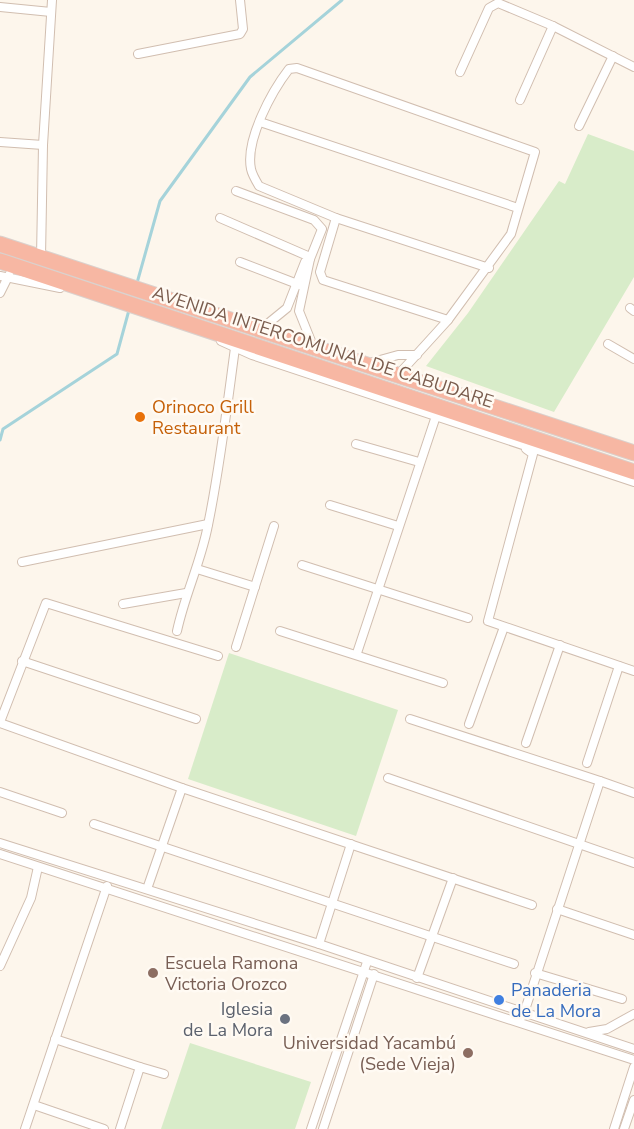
<svg xmlns="http://www.w3.org/2000/svg" width="634" height="1129" viewBox="0 0 634 1129" font-family="'Nunito Sans',sans-serif">
	<style>
		.green { fill: #d8ecc9 }
		.lines { fill: none; stroke-linecap: round; stroke-linejoin: round }
		.stream { stroke: #a5d3da; stroke-width: 3 }
		.street-casing { stroke: #d1beb0; stroke-width: 10 }
		.highway-casing { stroke: #dad1cd; stroke-width: 17 }
		.street { stroke: #fff; stroke-width: 8 }
		.highway { stroke: #f7b7a3; stroke-width: 15 }
		.food-dot { fill: #e8710a; stroke: #fffaf3; stroke-width: 2 }
		.education-dot { fill: #8d6e63; stroke: #fffaf3; stroke-width: 2 }
		.shop-dot { fill: #3f7fe0; stroke: #fffaf3; stroke-width: 2 }
		.worship-dot { fill: #6b7280; stroke: #fffaf3; stroke-width: 2 }
		.labels { text-anchor: middle; dominant-baseline: central; stroke-width: 5; stroke-linejoin: round; paint-order: stroke }
		.street-label { font-size: 18px; fill: #7a5c4d; stroke: #fffaf3 }
		.food-label { font-size: 18px; fill: #c56008; stroke: #fffaf3; text-anchor: start }
		.education-label { font-size: 18px; fill: #785e54; stroke: #fffaf3; text-anchor: start }
		.shop-label { font-size: 18px; fill: #366cbe; stroke: #fffaf3; text-anchor: start }
		.worship-label { font-size: 18px; fill: #5b616d; stroke: #fffaf3; text-anchor: end }
	</style>
	<rect width="100%" height="100%" fill="#fdf6ec"/>
	<!-- green -->
	<g class="green">
		<path d="M588 134 634 151V277L554 412 426 366 468 313 559 181 565 184Z"/>
		<path d="M229 653 398 710 356 836 188 779Z"/>
		<path d="M190 1043 311 1082 295 1129H161Z"/>
	</g>
	<g class="lines">
		<!-- stream -->
		<g class="stream">
			<path d="M137 283 160 201 250 77 342 0"/>
			<path d="M0 440 3 429 117 354 129 310"/>
		</g>
		<!-- street casing -->
		<g class="street-casing">
			<g id="street">
				<path d="M0 7 51 12"/>
				<path d="M138 54 240 34 243 29 240 0"/>
				<path d="M460 72 489 8 498 3 553 26 634 67"/>
				<path d="M520 100 553 26"/>
				<path d="M260 122 518 208"/>
				<path d="M579 126 613 56"/>
				<path d="M0 142 43 145"/>
				<path d="M236 191 314 220 322 229 310 259 305 262 287 308 260 330"/>
				<path d="M220 218 310 257"/>
				<path d="M336 218 320 272 323 280 448 320"/>
				<path d="M41 257 43 145 52 0"/>
				<path d="M310 259 299 311 313 346"/>
				<path d="M240 262 300 285"/>
				<path d="M0 276 60 288"/>
				<path d="M0 293 9 275"/>
				<path d="M630 308 634 311"/>
				<path d="M221 341 252 355 634 482"/>
				<path d="M608 344 634 359"/>
				<path d="M369 363 398 355H417"/>
				<path d="M398 375 448 320 511 234 535 152 297 68 289 69C272 91 245 140 251 169 252 174 256 181 259 186L336 218 489 268"/>
				<path d="M356 444 419 462"/>
				<path d="M526 449 533 454 488 621 634 671"/>
				<path d="M330 505 398 526"/>
				<path d="M22 562 208 524"/>
				<path d="M302 565 468 618"/>
				<path d="M197 569 255 587"/>
				<path d="M123 604 186 593"/>
				<path d="M177 631C185 594 201 562 208 525 220 467 227 407 235 348"/>
				<path d="M280 631 443 683"/>
				<path d="M236 647 274 526"/>
				<path d="M357 653 436 416"/>
				<path d="M22 661 196 719"/>
				<path d="M410 719 600 781"/>
				<path d="M0 722 46 603 218 656"/>
				<path d="M0 723 182 788 147 889"/>
				<path d="M469 724 504 627"/>
				<path d="M526 743 560 645"/>
				<path d="M587 763 619 666"/>
				<path d="M388 778 634 863"/>
				<path d="M182 788 532 905"/>
				<path d="M0 792 62 813"/>
				<path d="M94 824 514 964"/>
				<path d="M0 843 319 944 634 1049"/>
				<path d="M0 854 634 1060"/>
				<path d="M557 909 634 935"/>
				<path d="M319 944 351 844"/>
				<path d="M0 966 31 898 38 867"/>
				<path d="M535 973 622 999"/>
				<path d="M417 978 453 878"/>
				<path d="M523 1016 600 781 634 793"/>
				<path d="M589 1032 607 1029 634 1014"/>
				<path d="M55 1039 140 1067"/>
				<path d="M34 1105 104 1129"/>
				<path d="M25 1129 107 886"/>
				<path d="M120 1129 140 1067 164 1074"/>
				<path d="M311 1129 367 962"/>
				<path d="M323 1129 374 974"/>
				<path d="M614 1129 634 1067"/>
				<path d="M624 1129 634 1100"/>
			</g>
		</g>
		<!-- highway casing -->
		<g class="highway-casing">
			<g id="highway">
				<path d="M0 244 634 453"/>
				<path d="M0 261 634 472"/>
			</g>
		</g>
		<!-- street -->
		<use href="#street" class="street"/>
		<!-- highway -->
		<use href="#highway" class="highway"/>
	</g>
	<!-- markers -->
	<circle class="food-dot" cx="140" cy="417" r="6"/>
	<g class="education-dot">
		<circle cx="153" cy="973" r="6"/>
		<circle cx="468" cy="1053" r="6"/>
	</g>
	<circle class="shop-dot" cx="499" cy="1000" r="6"/>
	<circle class="worship-dot" cx="285" cy="1019" r="6"/>
	<g class="labels">
		<!-- street labels -->
		<g class="street-label">
			<text transform="translate(323 347) rotate(18)">AVENIDA INTERCOMUNAL DE CABUDARE</text>
		</g>
		<!-- food labels -->
		<g class="food-label">
			<text x="152" y="407">Orinoco Grill<tspan x="152" dy="21">Restaurant</tspan></text>
		</g>
		<!-- education labels -->
		<g class="education-label">
			<text x="165" y="963">Escuela Ramona<tspan x="165" dy="21">Victoria Orozco</tspan></text>
			<text x="456" y="1043" text-anchor="end">Universidad Yacambú<tspan x="456" dy="21">(Sede Vieja)</tspan></text>
		</g>
		<!-- shop labels -->
		<g class="shop-label">
			<text x="511" y="990">Panaderia<tspan x="511" dy="21">de La Mora</tspan></text>
		</g>
		<!-- worship labels -->
		<g class="worship-label">
			<text x="273" y="1009">Iglesia<tspan x="273" dy="21">de La Mora</tspan></text>
		</g>
	</g>
</svg>
